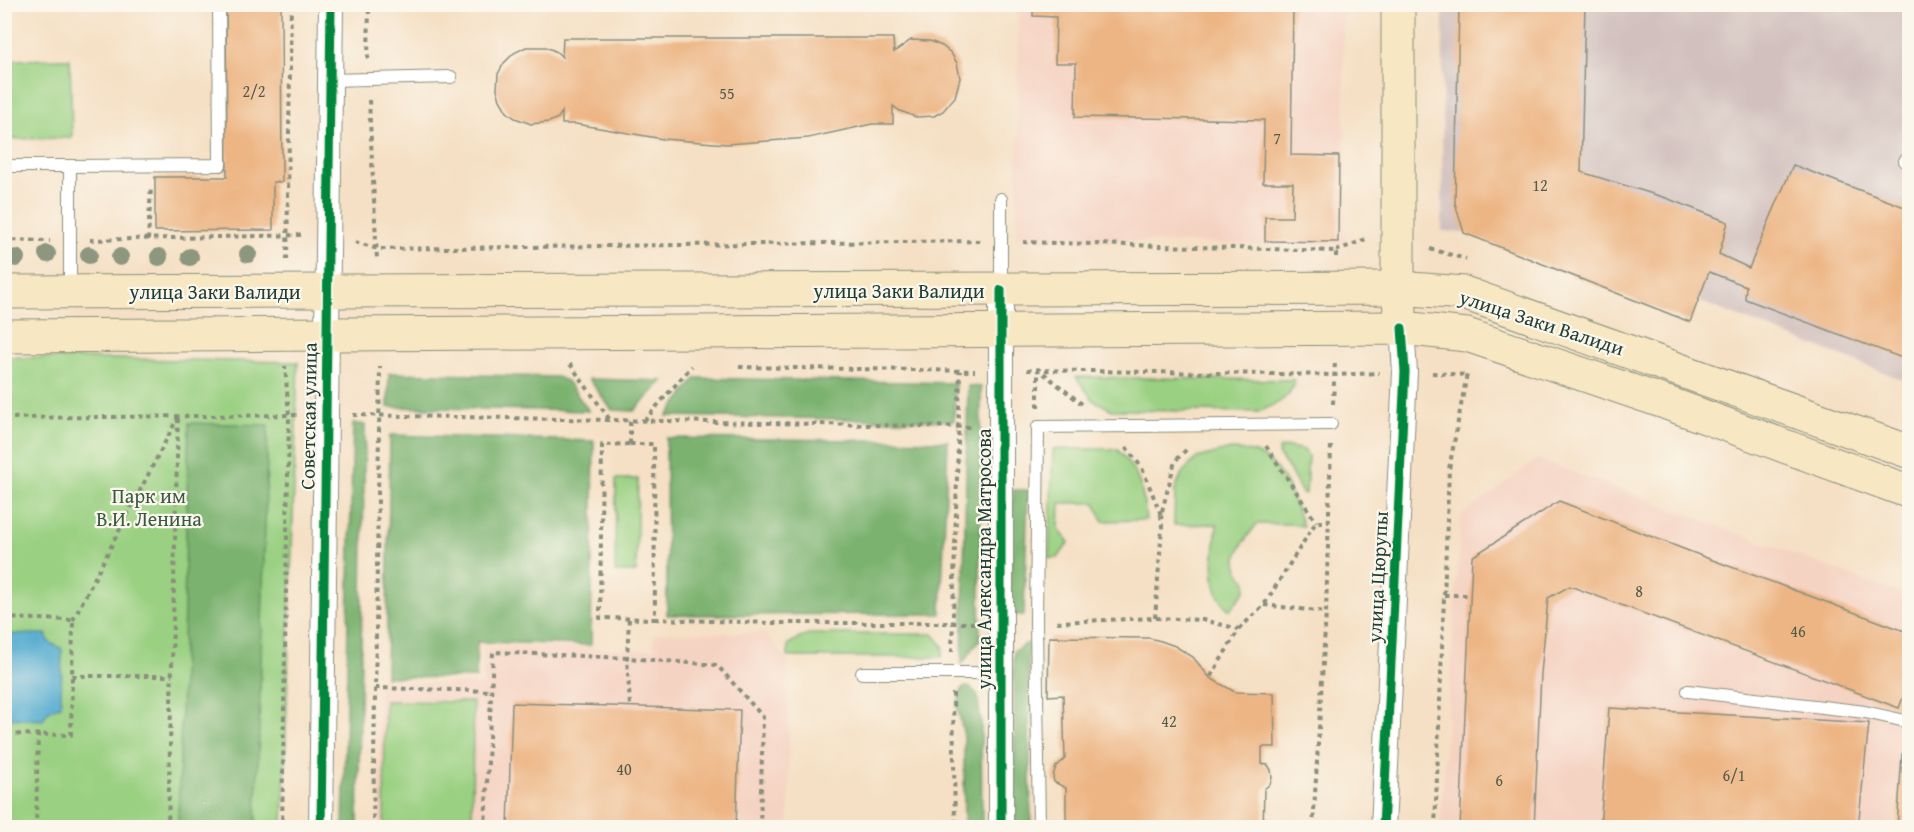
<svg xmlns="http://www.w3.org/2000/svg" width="1914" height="832" viewBox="0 0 1914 832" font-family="'Gentium Book Plus',serif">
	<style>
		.built { fill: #f5d3c2 }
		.industrial { fill: #d1c0bd }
		.green { fill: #9ad081; stroke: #5c865a; stroke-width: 1.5 }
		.forest { fill: #7bb26f; stroke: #4d7852; stroke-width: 1.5 }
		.water { fill: #53abd0; stroke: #397482; stroke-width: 1.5 }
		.building { fill: #edb584 }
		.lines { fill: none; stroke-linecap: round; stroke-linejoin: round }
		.lane-casing { stroke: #8a8e7c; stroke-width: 14 }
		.street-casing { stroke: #8a8e7c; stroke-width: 26 }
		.secondary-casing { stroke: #8a8e7c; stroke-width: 35 }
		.path { stroke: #8a8e7c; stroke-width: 4; stroke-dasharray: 4.5 4.5; stroke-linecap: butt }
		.lane { stroke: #fff; stroke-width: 12 }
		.street { stroke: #fff; stroke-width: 24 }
		.secondary { stroke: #f7e8c3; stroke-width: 33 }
		.cycleway-casing { stroke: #fbf7ec; stroke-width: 13 }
		.cycleway { stroke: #00873e; stroke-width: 9 }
		.tree { fill: #8d967e }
		.labels { text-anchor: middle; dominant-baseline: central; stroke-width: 4.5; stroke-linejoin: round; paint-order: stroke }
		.number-label { font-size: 16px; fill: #525b48 }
		.street-label { font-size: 20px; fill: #1f3d34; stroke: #fbf7ec }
		.park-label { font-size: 20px; fill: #385a43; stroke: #fbf7ec }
	</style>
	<rect width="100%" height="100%" fill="#fbf7ec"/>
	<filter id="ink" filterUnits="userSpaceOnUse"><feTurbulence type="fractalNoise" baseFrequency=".0167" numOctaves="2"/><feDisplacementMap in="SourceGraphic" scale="12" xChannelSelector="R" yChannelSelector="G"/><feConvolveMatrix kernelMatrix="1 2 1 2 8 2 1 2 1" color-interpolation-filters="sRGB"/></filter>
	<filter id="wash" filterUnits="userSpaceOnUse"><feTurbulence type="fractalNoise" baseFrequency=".008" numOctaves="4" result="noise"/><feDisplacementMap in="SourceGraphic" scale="24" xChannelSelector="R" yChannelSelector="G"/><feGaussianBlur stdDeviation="1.35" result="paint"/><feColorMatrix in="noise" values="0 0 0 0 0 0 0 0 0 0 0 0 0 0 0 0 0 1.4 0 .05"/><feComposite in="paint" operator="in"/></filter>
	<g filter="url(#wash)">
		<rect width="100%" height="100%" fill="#f5e0c5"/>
		<!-- built -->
		<g class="built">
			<path d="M1018 5H1343L1346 241 1335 247 1017 238Z"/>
			<path d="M1538 459 1909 597V827L1440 828 1461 515Z"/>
			<path d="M654 633H764L788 660 789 827 379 828V680L483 685V647L654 649Z"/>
		</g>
		<!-- industrial -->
		<path class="industrial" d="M1443 5H1909V382L1698 301 1690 322 1464 233 1442 231Z"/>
		<!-- green -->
		<g class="green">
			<path d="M70 59 72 138 6 139 5 60Z"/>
			<path d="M5 357 298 362 283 827 5 828Z"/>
			<path d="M1076 377 1295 380C1289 401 1276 404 1258 412L1112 410 1093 400Z"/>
			<path d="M1288 447 1304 450 1308 456 1306 494 1302 493 1289 469 1278 454 1279 449Z"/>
			<path d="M1053 449H1117C1140 474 1143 488 1146 520L1103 521 1095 503H1060L1059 530 1069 542 1058 558H1049Z"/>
			<path d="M1227 450C1236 450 1247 450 1255 453 1284 464 1293 500 1303 526L1289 524H1257C1243 542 1226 560 1246 581V590L1230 610C1205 592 1215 550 1217 524L1174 525 1175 490 1182 473 1197 458Z"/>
			<path d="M616 479H638L636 572H615Z"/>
			<path d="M808 634H933L943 646 942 657H788V644Z"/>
			<path d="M385 701 473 702 472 827H384Z"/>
		</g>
		<!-- forest -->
		<g class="forest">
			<path d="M389 373 557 377 567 381 589 411 388 407Z"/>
			<path d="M696 378 955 383 954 421 667 416Z"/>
			<path d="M589 379 663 381 634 411 612 410Z"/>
			<path d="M968 386 981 387 980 639 962 664Z"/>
			<path d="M189 423 268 425 256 827H178Z"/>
			<path d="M353 423 365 425 358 827 343 828Z"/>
			<path d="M390 435 594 441 591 645 477 642 476 678 386 677Z"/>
			<path d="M666 438 948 441 941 614 667 615Z"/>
			<path d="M1013 490H1028L1024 615 1009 614Z"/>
			<path d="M1028 643 1031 827H1015L1014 651Z"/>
			<path d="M969 687 977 694 981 722 982 827H964V736L957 706 962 688Z"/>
		</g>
		<!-- water -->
		<path class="water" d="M5 634H46L49 642 62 649 61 706C51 708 47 711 43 720L5 718Z"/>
		<g id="blocks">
			<!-- building -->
			<g class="building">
				<path d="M226 4H281L282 182H273V230L155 231V177H227Z"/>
				<path d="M1033 4H1293L1291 155 1339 156 1338 242 1265 241V217H1292L1293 183H1263L1264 120 1075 117 1076 63H1055L1056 17 1033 16Z"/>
				<path d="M1459 4H1585L1581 172 1666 198 1728 222 1719 254 1749 268 1793 165 1910 209V361L1745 299 1746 286 1709 272 1690 322 1464 233 1455 203Z"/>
				<path d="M563 38H893L894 52 911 40 930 41 942 46 951 53 957 63 960 78 955 97 943 111 934 116 916 117 900 111 893 106V124H872L808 138 727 144 663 139 576 124H562V112L558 118 549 122 531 124 515 118 507 112 500 100 497 89 498 74 504 63 514 53 526 47H546L557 52 562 57Z"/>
				<path d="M1559 501 1707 558 1910 633V679L1899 708 1570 586 1548 598 1541 674 1534 828H1460L1472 557Z"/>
				<path d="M1049 637 1149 638 1161 641 1175 646 1193 657 1210 678 1235 692 1274 693 1275 747H1262V764L1268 765 1271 770 1272 778 1270 784 1264 789 1263 828H1066V788L1054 782 1053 776 1056 767 1065 759 1063 695 1048 696Z"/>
				<path d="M512 703 740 710 736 828H508Z"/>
				<path d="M1609 708 1869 723 1858 828H1600Z"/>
				<path d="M1902 754H1910V828H1897Z"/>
			</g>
		</g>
	</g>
	<g filter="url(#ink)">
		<use href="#blocks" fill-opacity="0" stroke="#8a8e7c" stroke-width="1.5"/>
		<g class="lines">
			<!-- lane casing -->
			<g class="lane-casing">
				<g id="lane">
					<path d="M330 80 451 77"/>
					<path d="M1905 161 1910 163"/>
					<path d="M4 166H70V290"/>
					<path d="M70 166 220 165 219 4"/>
					<path d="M1001 289V199"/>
					<path d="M862 673H1001"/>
					<path d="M1688 691 1865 712 1910 722"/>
					<path d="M1039 828 1036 623 1038 427 1331 424"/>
				</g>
			</g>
			<!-- street casing -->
			<g class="street-casing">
				<g id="street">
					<path d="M321 828 331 4"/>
					<path d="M1001 828V290"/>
					<path d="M1383 828 1405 372 1402 328"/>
				</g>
			</g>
			<!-- secondary casing -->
			<g class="secondary-casing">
				<g id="secondary">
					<path d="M1398 4V288L1400 311"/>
					<path d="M4 292 1398 288 1464 293 1910 452"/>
					<path d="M4 336 1402 328 1467 335 1667 403 1910 492"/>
				</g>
			</g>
			<!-- path -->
			<g class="path">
				<path d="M368 59 369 4"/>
				<path d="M369 100 377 260"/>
				<path d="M4 240 50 241"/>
				<path d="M6 240 7 188"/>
				<path d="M90 240 301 235"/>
				<path d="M148 240 151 187"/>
				<path d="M355 242 378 249 980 241"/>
				<path d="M1023 242 1336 251V257"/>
				<path d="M1430 249 1466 259"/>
				<path d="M1336 251 1366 239"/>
				<path d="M287 260 291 4"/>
				<path d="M570 364 610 420"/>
				<path d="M739 367 975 371"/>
				<path d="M1027 370 1335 375 1379 373"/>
				<path d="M1432 373 1467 375"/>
				<path d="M1333 404 1335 361"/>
				<path d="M1038 407V369L1082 404"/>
				<path d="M353 415 973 427"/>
				<path d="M4 418 298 415"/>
				<path d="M644 421 692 366"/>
				<path d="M630 444H654L655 619 600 618 602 445Z"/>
				<path d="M630 444V421"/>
				<path d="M1266 446 1316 522"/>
				<path d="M1126 447 1142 468 1161 515 1175 461 1188 448"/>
				<path d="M1444 595H1470"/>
				<path d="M1264 605 1326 612"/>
				<path d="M4 618 73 620 71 735 4 734"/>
				<path d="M1155 618 1162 527 1161 515"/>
				<path d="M629 619 627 658 630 705"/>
				<path d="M655 619 770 623H975"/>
				<path d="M73 620 178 417"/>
				<path d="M1057 622 1155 618 1203 620 1239 629 1210 678"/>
				<path d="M1239 629 1264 605 1316 522H1329"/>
				<path d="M952 652 960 371"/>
				<path d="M72 676H172"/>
				<path d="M375 688 491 691"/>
				<path d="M953 693 955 828"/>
				<path d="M36 828 38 734"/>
				<path d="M168 828 178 416"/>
				<path d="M282 828 289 415 285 366"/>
				<path d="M373 828 380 366"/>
				<path d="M485 828 493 652 627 658 717 665 763 717 760 828"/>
				<path d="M1313 828 1326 612 1331 445"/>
				<path d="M1435 828 1449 469 1467 374"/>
			</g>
			<!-- lane -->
			<use href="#lane" class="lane"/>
			<!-- street -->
			<use href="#street" class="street"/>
			<!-- secondary -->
			<use href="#secondary" class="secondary"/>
			<!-- cycleway casing -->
			<g class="cycleway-casing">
				<g id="cycleway">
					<path d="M321 828 331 4"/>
					<path d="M1001 828V290"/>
					<path d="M1383 828 1405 372 1402 328"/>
				</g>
			</g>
			<!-- cycleway -->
			<use href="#cycleway" class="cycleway"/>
		</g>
		<!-- trees -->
		<g class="tree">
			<circle cx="47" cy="254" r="9"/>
			<circle cx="248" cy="254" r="9"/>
			<circle cx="89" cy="255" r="9"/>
			<circle cx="120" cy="257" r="9"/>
			<circle cx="159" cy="257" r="9"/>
			<circle cx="190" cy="257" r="9"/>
			<circle cx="16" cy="258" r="9"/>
		</g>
	</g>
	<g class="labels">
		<!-- number labels -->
		<g class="number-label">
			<text x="254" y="91">2/2</text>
			<text x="727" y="93">55</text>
			<text x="1277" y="138">7</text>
			<text x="1540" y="185">12</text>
			<text x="1639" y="591">8</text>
			<text x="1798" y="631">46</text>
			<text x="1169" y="721">42</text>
			<text x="624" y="769">40</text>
			<text x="1734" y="775">6/1</text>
			<text x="1499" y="780">6</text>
		</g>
		<!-- street labels -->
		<g class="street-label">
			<text x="899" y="290">улица Заки Валиди</text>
			<text x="215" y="291">улица Заки Валиди</text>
			<text transform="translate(1542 322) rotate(18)">улица Заки Валиди</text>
			<text transform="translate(308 416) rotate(-89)">Советская улица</text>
			<text transform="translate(983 559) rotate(-90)">улица Александра Матросова</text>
			<text transform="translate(1377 577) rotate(-87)">улица Цюрупы</text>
		</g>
		<!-- park labels -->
		<g class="park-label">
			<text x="149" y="495">Парк им<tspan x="149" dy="23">В.И. Ленина</tspan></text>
		</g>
	</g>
	<!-- margin -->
	<rect width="1914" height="832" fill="none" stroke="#fbf7ec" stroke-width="24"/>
</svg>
